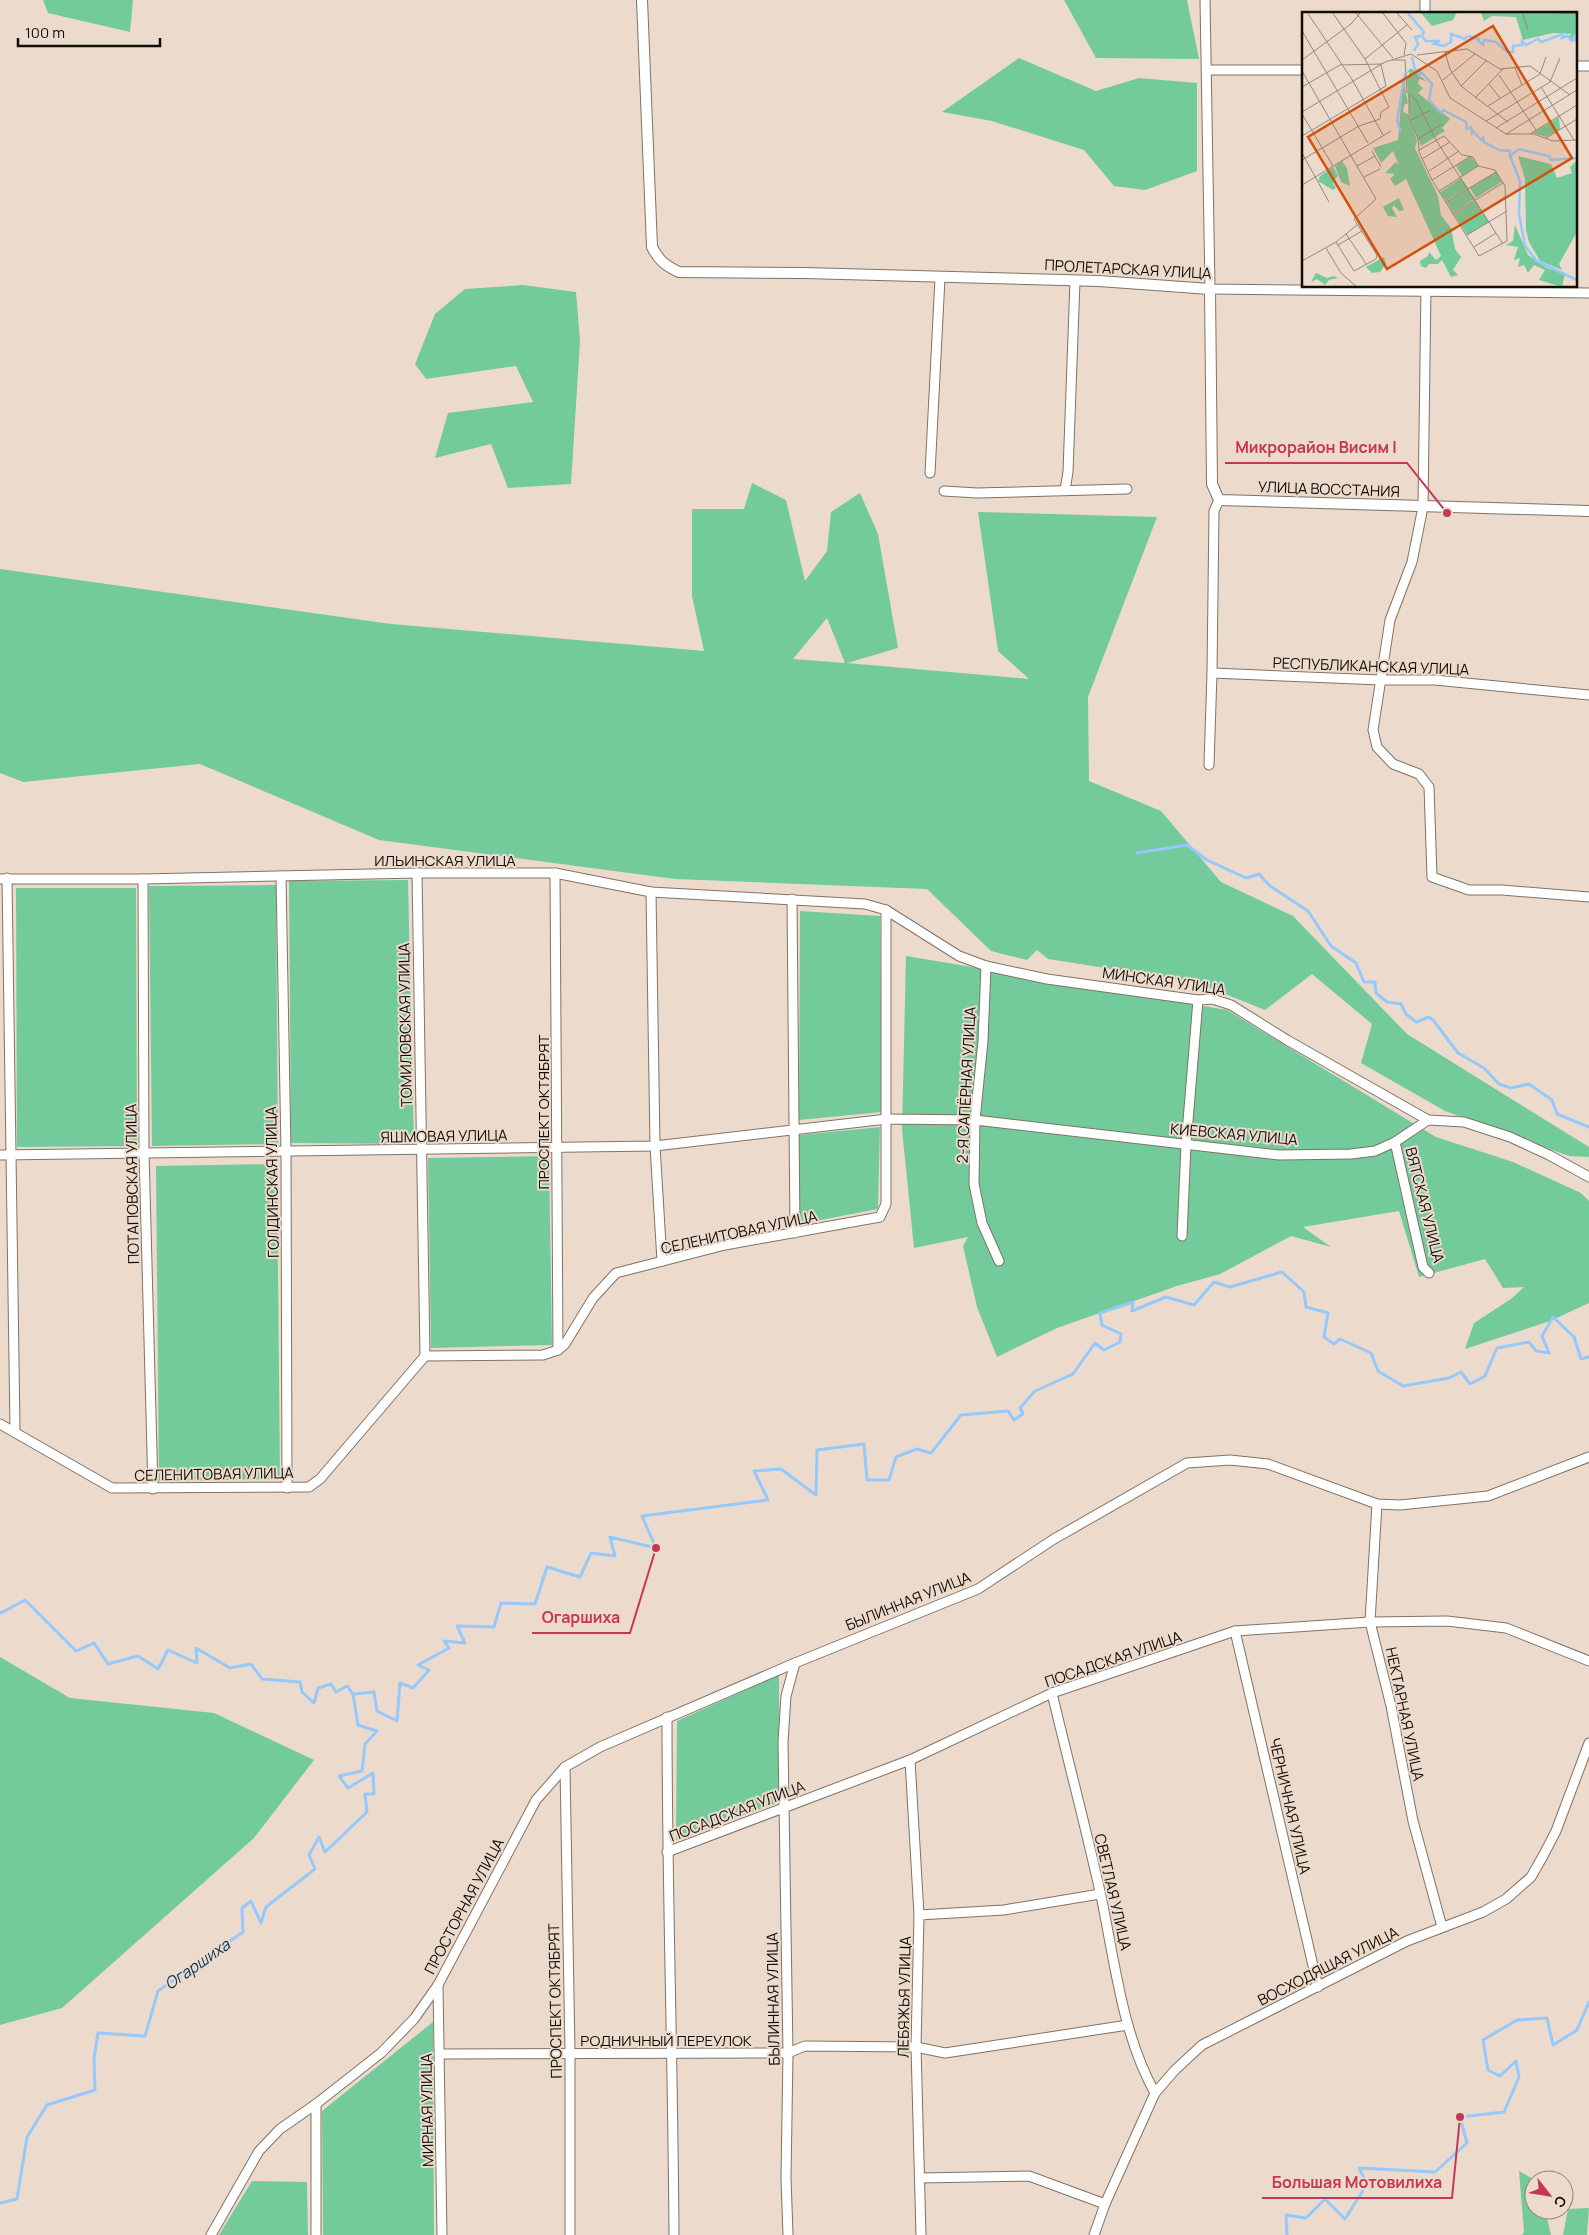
<svg xmlns="http://www.w3.org/2000/svg" width="1589" height="2235" viewBox="0 0 1589 2235" font-family="Manrope,sans-serif">
	<style>
		.green { fill: #73cb9c; fill-rule: evenodd }
		.lines { fill: none; stroke-linecap: round; stroke-linejoin: round }
		.stream { stroke: #95c9fb; stroke-width: 3 }
		.minor-casing { stroke: #817265; stroke-width: 11 }
		.tertiary-casing { stroke: #817265; stroke-width: 12 }
		.minor { stroke: #fff; stroke-width: 9 }
		.tertiary { stroke: #fff; stroke-width: 10 }
		.labels { text-anchor: middle; dominant-baseline: central; stroke-width: 4; stroke-linejoin: round; paint-order: stroke }
		.street-label { font-size: 15px; fill: #110c07; stroke: #ecdbcc }
		.water-label { font-size: 16px; font-style: italic; fill: #003158; stroke: #ecdbcc }
		.inset-river { fill: none; stroke: #95c9fb; stroke-width: 2.5 }
		.inset-road { fill: none; stroke: #94887d; stroke-width: 1 }
		.view { fill: #d2510c; fill-opacity: 0.15; stroke: #d2510c; stroke-width: 2.5 }
		.inset-edge { fill: none; stroke: #110c07; stroke-width: 2.5 }
		.leader { fill: none; stroke: #c63657; stroke-width: 2 }
		.callout-dot { fill: #c63657; stroke: #ecdbcc; stroke-width: 2 }
		.callout-label { font-size: 16px; text-anchor: middle; font-weight: bold; fill: #c63657; stroke: #ecdbcc; stroke-width: 4; stroke-linejoin: round; paint-order: stroke }
	</style>
	<rect width="100%" height="100%" fill="#ecdbcc"/>
	<!-- green -->
	<g class="green">
		<path d="M43 0H133L130 32 48 13Z"/>
		<path d="M1064 0H1187L1199 59 1096 58Z"/>
		<path d="M1019 58 1096 91 1139 78 1197 83V171L1145 190 1114 186 1084 150 992 121 942 112Z"/>
		<path d="M523 285 576 292 580 341 571 484 508 488 491 444 435 458 448 413 533 402 516 366 426 379 415 364 435 314 465 289Z"/>
		<path d="M752 483 786 500 805 581 827 551 831 512 860 493 878 534 898 648 847 663 1029 679 998 651 978 512 1157 517 1088 697 1089 781 1161 811 1221 882 1293 916 1407 1034 1589 1147V1157L1569 1156 1445 1111 1361 1063 1372 1024 1312 974 1265 1010 1195 982 1048 959 1037 950 1027 960 991 951 927 889 675 879 379 840 200 764 23 782 0 773V569L391 624 704 651 692 596V509H744ZM827 618 845 663 793 659Z"/>
		<path d="M408 880 414 1144 291 1143 289 881Z"/>
		<path d="M276 885 278 1144 152 1146 149 886Z"/>
		<path d="M16 888H136L137 1146 17 1147Z"/>
		<path d="M800 911 880 916 882 1112 799 1120Z"/>
		<path d="M906 956 1227 1010 1436 1137 1513 1162 1581 1193 1589 1201V1303L1550 1321 1465 1349 1474 1323 1511 1299 1524 1287 1503 1288 1485 1259 1419 1277 1399 1211 1303 1227 1331 1247 1291 1236 1220 1274 1177 1286 1057 1328 997 1357 977 1307 963 1246 968 1237 914 1248 902 1129Z"/>
		<path d="M880 1127 878 1209 800 1224 799 1135Z"/>
		<path d="M549 1156 552 1345 431 1348 428 1158Z"/>
		<path d="M277 1164 280 1479 159 1481 156 1166Z"/>
		<path d="M0 1657 70 1698 214 1713 314 1760 254 1838 62 2008 0 2025Z"/>
		<path d="M779 1675V1802L676 1840 677 1721Z"/>
		<path d="M433 2022 434 2235H323L322 2111Z"/>
		<path d="M1519 2171 1535 2180 1534 2210H1548L1547 2218 1551 2235H1522L1524 2232Z"/>
		<path d="M252 2181 307 2182 308 2235H219Z"/>
		<path d="M1589 2208 1587 2235H1563L1568 2209Z"/>
	</g>
	<g class="lines">
		<!-- stream -->
		<g class="stream">
			<path d="M1137 853 1187 845 1207 860 1246 878 1259 874 1270 886 1308 911 1331 946 1356 963 1364 982H1375L1376 993 1387 1002 1401 1004 1406 1014 1416 1022 1429 1017 1433 1020 1458 1053 1484 1068 1499 1084 1511 1088 1529 1084 1552 1100 1557 1114 1589 1127"/>
			<path d="M0 1612 1 1613 25 1600 76 1651 94 1643 108 1664 138 1656 158 1669 168 1650 197 1663 196 1648 230 1668 251 1664 262 1679 300 1682 302 1692 314 1703 318 1688 331 1684 336 1692 347 1686 353 1694"/>
			<path d="M0 2203 17 2199 27 2137 47 2105 95 2090 94 2058 98 2033 145 2036 158 1991 243 1932 242 1908 251 1901 261 1923 266 1907 315 1869 309 1855 319 1837 325 1852 367 1812 365 1794H374L373 1773 348 1788 339 1776 362 1771 365 1744 377 1731 358 1725 353 1694 374 1692 377 1711 397 1721 400 1683 413 1688 429 1670 418 1665 449 1648 444 1641 465 1643 457 1626 494 1627 501 1603 535 1604 547 1567 580 1577 591 1553 615 1556 610 1537 656 1548 642 1516 768 1500 754 1471 781 1469 816 1495 817 1450 864 1444 867 1480H889L896 1457 917 1449 931 1453 961 1415 1008 1411 1014 1420 1023 1414 1020 1408 1035 1391 1073 1374 1095 1343 1104 1350 1120 1342 1121 1334 1102 1325 1100 1313 1133 1302 1132 1311 1166 1297 1194 1305 1214 1282 1230 1287 1282 1272 1304 1292 1306 1307 1328 1313 1324 1337 1334 1344 1340 1339 1371 1353 1378 1371 1403 1386 1449 1378 1461 1372 1470 1384 1485 1376 1497 1348 1529 1342 1536 1351 1549 1353 1542 1336 1553 1317 1574 1337 1581 1359 1589 1357"/>
			<path d="M1287 2235 1286 2215 1306 2218 1325 2199 1345 2219 1367 2184 1359 2168 1435 2172 1467 2143 1460 2117 1504 2112 1519 2077 1516 2061 1500 2076 1488 2070 1483 2040 1517 2020 1547 2018 1553 2045 1577 2030 1589 2002"/>
		</g>
		<!-- minor casing -->
		<g class="minor-casing">
			<g id="minor">
				<path d="M1205 0 1210 289 1589 293"/>
				<path d="M1425 14V0"/>
				<path d="M1575 66H1589"/>
				<path d="M1207 70H1303"/>
				<path d="M1426 286 1423 507 1412 562 1390 620 1373 730 1377 747 1393 764 1419 774 1429 787 1432 877 1469 890H1502L1589 897"/>
				<path d="M930 473 940 278"/>
				<path d="M1065 490 1068 472 1075 281"/>
				<path d="M944 491 977 493 1127 489"/>
				<path d="M1212 673 1381 680H1435L1589 695"/>
				<path d="M1209 765 1212 673 1214 511 1219 500"/>
				<path d="M417 873 425 1356"/>
				<path d="M555 873 558 1350"/>
				<path d="M281 876 286 1152 287 1488"/>
				<path d="M7 878 15 1431"/>
				<path d="M0 879H143L417 873H555L651 892 865 904 886 910 959 956 986 966 1047 979 1198 1000 1212 999 1231 1005 1287 1040 1428 1120"/>
				<path d="M143 879 144 1152 153 1489"/>
				<path d="M651 892 655 1146 662 1261"/>
				<path d="M792 899 795 1233"/>
				<path d="M986 966 983 1041 975 1120 974 1184 982 1223 999 1261"/>
				<path d="M1395 1142 1423 1267 1429 1273"/>
				<path d="M0 1155 655 1146 887 1119 975 1120 1279 1155 1351 1154 1375 1151 1395 1142 1428 1120 1464 1122 1510 1137 1549 1155 1589 1177"/>
				<path d="M1182 1236 1186 1145 1198 1000"/>
				<path d="M0 1424 112 1488 309 1487 320 1479 425 1356 543 1355 558 1350 565 1344 593 1298 616 1273 725 1245 880 1217 886 1204V910"/>
				<path d="M1377 1504 1370 1622 1391 1706 1413 1821 1442 1927"/>
				<path d="M1235 1631 1318 1987"/>
				<path d="M1052 1693C1068 1761 1086 1828 1101 1896 1115 1962 1122 2034 1155 2093"/>
				<path d="M667 1717C667 1889 673 2062 674 2235"/>
				<path d="M910 1760 919 1915 916 2047 921 2235"/>
				<path d="M565 1767 570 2053V2235"/>
				<path d="M667 1852 910 1760 1052 1693 1235 1631 1370 1622 1447 1621 1506 1628 1589 1661"/>
				<path d="M919 1915 1004 1910 1100 1894"/>
				<path d="M438 1985 442 2235"/>
				<path d="M440 2054 788 2053 805 2046 916 2047 945 2053 1128 2025"/>
				<path d="M920 2178 1029 2176 1105 2204"/>
				<path d="M211 2235 259 2151 280 2129 316 2104 381 2053 414 2019 438 1985 536 1800 565 1767 600 1747 795 1663"/>
				<path d="M316 2235V2104"/>
				<path d="M788 2235 786 2178 788 2053 783 1742 786 1696 795 1663 978 1589 1054 1539 1187 1463 1230 1460 1268 1464 1377 1504 1400 1505 1488 1496 1589 1457"/>
				<path d="M1094 2235 1105 2204 1155 2093 1175 2070 1202 2045 1407 1941 1483 1912 1506 1899 1531 1877 1543 1856 1556 1831 1589 1743"/>
			</g>
		</g>
		<!-- tertiary casing -->
		<g class="tertiary-casing">
			<path id="tertiary" d="M642 0 652 247C659 261 666 266 679 272L804 273 1099 281 1210 289 1212 484 1219 500 1589 511"/>
		</g>
		<!-- minor -->
		<use href="#minor" class="minor"/>
		<!-- tertiary -->
		<use href="#tertiary" class="tertiary"/>
	</g>
	<g class="labels">
		<!-- street labels -->
		<g class="street-label">
			<text transform="translate(1128 269) rotate(3)">ПРОЛЕТАРСКАЯ УЛИЦА</text>
			<text transform="translate(1329 489) rotate(2)">УЛИЦА ВОССТАНИЯ</text>
			<text transform="translate(1371 666) rotate(2)">РЕСПУБЛИКАНСКАЯ УЛИЦА</text>
			<text x="445" y="860">ИЛЬИНСКАЯ УЛИЦА</text>
			<text transform="translate(1164 981) rotate(8)">МИНСКАЯ УЛИЦА</text>
			<text transform="translate(405 1025) rotate(-91)">ТОМИЛОВСКАЯ УЛИЦА</text>
			<text transform="translate(966 1085) rotate(-87)">2-Я САПЁРНАЯ УЛИЦА</text>
			<text transform="translate(543 1112) rotate(-90)">ПРОСПЕКТ ОКТЯБРЯТ</text>
			<text transform="translate(1234 1134) rotate(5)">КИЕВСКАЯ УЛИЦА</text>
			<text transform="translate(444 1136) rotate(-1)">ЯШМОВАЯ УЛИЦА</text>
			<text transform="translate(272 1182) rotate(-91)">ГОЛДИНСКАЯ УЛИЦА</text>
			<text transform="translate(132 1184) rotate(-91)">ПОТАПОВСКАЯ УЛИЦА</text>
			<text transform="translate(1425 1205) rotate(76)">ВЯТСКАЯ УЛИЦА</text>
			<text transform="translate(739 1232) rotate(-12)">СЕЛЕНИТОВАЯ УЛИЦА</text>
			<text transform="translate(214 1474) rotate(-1)">СЕЛЕНИТОВАЯ УЛИЦА</text>
			<text transform="translate(908 1601) rotate(-22)">БЫЛИННАЯ УЛИЦА</text>
			<text transform="translate(1113 1659) rotate(-19)">ПОСАДСКАЯ УЛИЦА</text>
			<text transform="translate(1405 1714) rotate(78)">НЕКТАРНАЯ УЛИЦА</text>
			<text transform="translate(1290 1806) rotate(77)">ЧЕРНИЧНАЯ УЛИЦА</text>
			<text transform="translate(737 1811) rotate(-21)">ПОСАДСКАЯ УЛИЦА</text>
			<text transform="translate(1113 1892) rotate(77)">СВЕТЛАЯ УЛИЦА</text>
			<text transform="translate(464 1906) rotate(-62)">ПРОСТОРНАЯ УЛИЦА</text>
			<text transform="translate(1328 1966) rotate(-27)">ВОСХОДЯЩАЯ УЛИЦА</text>
			<text transform="translate(904 1997) rotate(-89)">ЛЕБЯЖЬЯ УЛИЦА</text>
			<text transform="translate(773 1999) rotate(-91)">БЫЛИННАЯ УЛИЦА</text>
			<text transform="translate(555 2001) rotate(-91)">ПРОСПЕКТ ОКТЯБРЯТ</text>
			<text x="666" y="2040">РОДНИЧНЫЙ ПЕРЕУЛОК</text>
			<text transform="translate(427 2110) rotate(-91)">МИРНАЯ УЛИЦА</text>
		</g>
		<!-- water labels -->
		<g class="water-label">
			<text transform="translate(197 1964) rotate(-35)">Огаршиха</text>
		</g>
	</g>
	<!-- overview -->
	<g transform="translate(1302 12)">
		<rect width="275" height="275" fill="#ecdbcc"/>
		<path d="M118 0H155L151 8 130 14ZM179 0H275V30L265 25 270 22 251 21 221 28 214 5 190 4 182 9ZM109 56 124 69 117 67 116 72 121 76 116 81 148 107 140 116 143 119 119 134 108 105 105 67 108 60 104 61ZM101 66 106 91 102 93 101 100 106 102 115 128 113 136 136 184 139 203 149 216 153 237 159 245 151 258 156 263 149 265 140 248 136 252H127L124 256 119 254 118 249 126 244 127 240 134 248 139 244 104 167 93 174 88 167 93 162 83 161 94 150 97 153 91 139 79 151 71 136 96 128ZM257 105 258 117 244 125 231 121ZM169 144 176 154 160 164 154 154ZM216 144 249 152 255 166 270 161 268 155 275 148V220L257 252 260 258 238 249 227 230 224 218 223 167ZM40 149 45 156 48 174 39 170 33 154ZM31 155 36 163 31 171 34 176 31 178 16 169 18 164ZM194 160 200 170 174 186 168 176ZM159 166 166 176 144 189 138 180ZM166 177 173 187 151 201 145 190ZM97 186 102 198 97 199 92 193 90 196 95 205 86 204 81 195ZM173 189 179 199 158 212 152 202ZM180 200 187 210 165 223 159 213ZM213 213 226 243 245 256 263 262 260 275 237 268 243 258 232 253 226 261 222 253 216 255 218 246 212 248 216 235 204 233 211 229ZM82 245 84 252 78 260 70 261 64 255ZM14 261 25 266 32 264 36 266 27 268 23 273 15 267 9 270Z" fill="#73cb9c"/>
		<path class="inset-river" d="M105 0 122 20 120 24M120 24 124 29H138L132 32 142 34 149 30V22L163 27 165 24M166 24 177 27 176 29 181 33 182 28 194 30 205 40H211V34L220 33V29L224 33 236 27 239 30 261 22 260 26 265 24 270 29 273 24 275 30M112 39 116 32 113 25 119 24M110 45 113 58H118L117 63 120 61 130 72 127 88 131 93 139 101 141 98 164 110 165 117 169 115 170 121 171 119 179 128 181 126 182 130 197 138 208 139V144L217 137 247 144 249 148 275 146M99 120 95 109 103 62M208 144 218 169 217 202 223 234 235 249 275 268"/>
		<path class="inset-road" d="M5 0 51 69 81 123M53 0 91 46M80 0 104 31 102 43M94 0 110 18M243 0 275 2M221 2 226 18M0 19 66 131M143 40 148 57 159 74 206 110M115 43 165 37 198 57 228 54 268 83M63 47 105 13M0 48 49 12 59 0M90 48H103L105 80 114 88 134 128 201 232M213 56 220 73M0 59 74 187 52 207 75 243 74 247 52 259 34 230M197 63 234 118M141 68 173 42M187 72 198 86M159 74 184 49M0 75 38 53 80 52M239 75 272 128M107 83V105L116 127 117 138V140L130 168 177 244 205 229 203 174 193 158 176 154 171 145 160 143 142 124 117 138M173 86 201 57M186 94 238 62 244 45M0 100 83 50 109 42 135 59 148 86 184 109 248 70 258 46M0 102 31 154M109 108 129 98M184 109 204 122H232L251 129 275 128M194 116 275 66M204 122 275 78M228 122 275 93M0 124 84 74 79 53M244 126 275 107M116 127 140 112M70 139 79 155M0 141 27 190M120 147 148 130M0 148 57 114 78 107 79 100 87 95 63 47 30 0M55 154 73 144M127 159 157 139M62 165 78 157M130 168 169 144M0 173 89 119M137 179 176 154M144 190 194 160M151 202 201 171M158 213 203 185M44 222 65 253M165 223 205 199M36 233 60 219M172 235 194 221M24 236 39 261 55 275M0 249 34 230 55 213"/>
		<path class="view" d="M191 14 270 146 85 257 6 125Z"/>
		<rect width="275" height="275" class="inset-edge"/>
	</g>
	<!-- callouts -->
	<path class="leader" d="M1447 513L1407 463H1225M656 1548L630 1633H532M1460 2117L1452 2198H1262"/>
	<g class="callout-dot">
		<circle cx="1447" cy="513" r="5"/>
		<circle cx="656" cy="1548" r="5"/>
		<circle cx="1460" cy="2117" r="5"/>
	</g>
	<g class="callout-label">
		<text x="1316" y="453">Микрорайон Висим I</text>
		<text x="581" y="1623">Огаршиха</text>
		<text x="1357" y="2188">Большая Мотовилиха</text>
	</g>
	<!-- north arrow -->
	<g transform="translate(1549 2195) rotate(121)"><circle r="24" fill="#ecdbcc" stroke="#94887d"/>
	<path d="M0-4L9 19L0 12L-9 19Z" fill="#c63657"/>
	<text y="-8" font-size="14" font-weight="bold" text-anchor="middle" fill="#110c07">С</text>
	</g>
	<!-- scale -->
	<path d="M18 38v8h142v-8" fill="none" stroke="#110c07" stroke-width="2.5"/>
	<text x="25" y="38" font-size="15" fill="#110c07" stroke="#ecdbcc" stroke-width="4" paint-order="stroke">100 m</text>
</svg>
